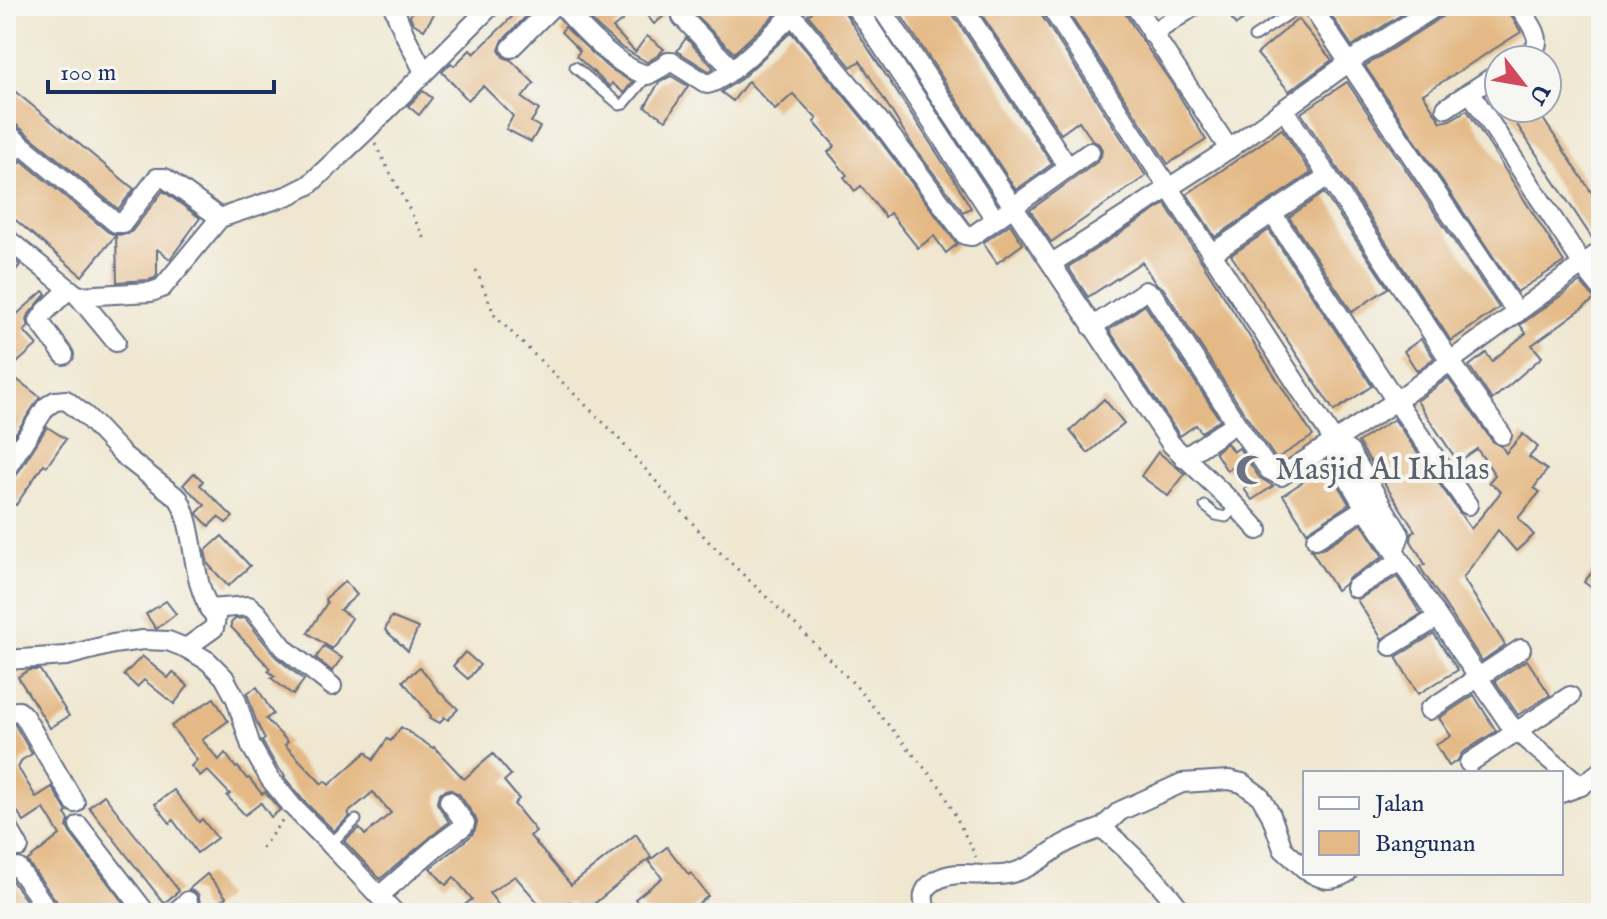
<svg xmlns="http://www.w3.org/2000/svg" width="1607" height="919" viewBox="0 0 1607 919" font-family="'IM FELL English',serif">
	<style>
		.building { fill: #e4b985 }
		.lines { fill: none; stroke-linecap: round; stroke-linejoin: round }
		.service-casing { stroke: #656f86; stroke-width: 13 }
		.minor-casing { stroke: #656f86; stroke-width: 22 }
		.path { stroke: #656f86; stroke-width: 3; stroke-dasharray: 2 6; stroke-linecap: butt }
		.service { stroke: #fff; stroke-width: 9 }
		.minor { stroke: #fff; stroke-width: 18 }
		.labels { text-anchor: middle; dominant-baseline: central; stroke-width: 8; stroke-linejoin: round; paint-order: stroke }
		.worship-label { font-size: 32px; fill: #5b616d; stroke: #f6f6f2; text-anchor: start }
	</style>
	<rect width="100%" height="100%" fill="#f6f6f2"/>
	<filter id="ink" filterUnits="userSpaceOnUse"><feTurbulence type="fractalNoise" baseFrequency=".0125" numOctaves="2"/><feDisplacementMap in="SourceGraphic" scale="16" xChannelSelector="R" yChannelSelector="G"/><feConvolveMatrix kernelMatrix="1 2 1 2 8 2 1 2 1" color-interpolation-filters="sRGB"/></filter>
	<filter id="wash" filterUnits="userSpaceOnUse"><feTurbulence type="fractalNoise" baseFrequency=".006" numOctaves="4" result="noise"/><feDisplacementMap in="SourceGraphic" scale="32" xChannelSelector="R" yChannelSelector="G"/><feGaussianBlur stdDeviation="1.8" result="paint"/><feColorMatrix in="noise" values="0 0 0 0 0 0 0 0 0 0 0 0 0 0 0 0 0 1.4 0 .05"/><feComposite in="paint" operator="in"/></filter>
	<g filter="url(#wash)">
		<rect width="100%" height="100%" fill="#efe7d0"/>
		<g id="blocks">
			<!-- building -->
			<g class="building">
				<path d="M417 6H439L424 30 413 23 410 16Z"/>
				<path d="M523 6H536L503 40 499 50 503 57 511 60 534 83 522 98 539 110 531 122 540 127 531 142 506 129 513 116 483 86 468 100 442 72 451 63 454 66 470 50 474 54Z"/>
				<path d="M591 6 598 11 604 6H676L654 24 640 6 613 28 635 52 647 36 664 49 657 56 647 62 621 47 598 27 584 13Z"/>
				<path d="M686 6H773L776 14 734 53Z"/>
				<path d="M808 6H842L845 13 954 179 971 208 963 212 913 146 860 61 851 67 808 15 812 12Z"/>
				<path d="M928 6H950L952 13 1052 164 1016 190 899 12Z"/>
				<path d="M976 6H1038L1040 13 1146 176 1051 242 1030 210 1097 162 1101 156 1102 150 1099 144 1093 141 1079 121 1061 134Z"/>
				<path d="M1064 6H1123L1125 13 1142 40 1174 87 1206 140 1168 164Z"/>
				<path d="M1223 6H1264L1236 25Z"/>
				<path d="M1325 6H1415L1352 46Z"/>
				<path d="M1449 6H1507L1509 12 1521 32 1423 94 1441 122 1450 120 1467 110 1564 262 1517 292 1365 66 1443 16 1447 12Z"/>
				<path d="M1298 19 1332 60 1289 91 1257 54Z"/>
				<path d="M565 27 606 66 632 82 624 93 612 83 610 87 576 56 580 51 561 32Z"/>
				<path d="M791 32 873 131 957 244 946 253 934 236 918 248 890 213 885 217 861 186 855 191 844 177 847 175 828 152 835 146 814 122 817 119 793 94 775 110 748 81 733 101 721 92 741 79Z"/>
				<path d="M686 38 714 68 709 71 677 51Z"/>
				<path d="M671 76 688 86 666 120 645 107 659 82Z"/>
				<path d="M1347 82 1499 308 1451 341 1301 113Z"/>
				<path d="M6 84 134 189 118 209 14 123 6 120Z"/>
				<path d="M423 91 432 98 419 115 408 106Z"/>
				<path d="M1506 108H1536L1601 207V239L1594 241Z"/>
				<path d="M1282 129 1311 173 1215 237 1187 194Z"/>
				<path d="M22 161 108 232 115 235 128 234 132 231 163 191 200 218 170 259 157 249V275L155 278 149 280 117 282 116 235 82 276 6 212V173L15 169Z"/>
				<path d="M1324 193 1388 288 1352 312 1289 217Z"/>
				<path d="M1165 204 1313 436 1276 459 1246 416 1163 288 1155 283 1142 262 1088 297 1068 267Z"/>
				<path d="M1010 224 1023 244 997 263 983 243Z"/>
				<path d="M1269 230 1372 386 1334 411 1231 255Z"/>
				<path d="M6 253 20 265 6 282Z"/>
				<path d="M1580 282 1595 299 1532 345 1542 357 1492 400 1469 366 1486 353 1492 361 1526 333 1520 325Z"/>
				<path d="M43 291 46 294 29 314 27 320 29 327 24 331 37 345 7 372 40 397 9 443 6 441V324Z"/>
				<path d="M1145 305 1220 420 1201 432 1196 425 1180 436 1109 330Z"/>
				<path d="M1421 339 1434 358 1417 371 1404 351Z"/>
				<path d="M1448 378 1493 442 1502 447 1506 453 1523 434 1538 447 1529 457 1547 470 1534 488 1540 492 1518 518 1534 535 1516 551 1498 530 1463 578 1505 645 1482 661 1420 567 1425 564 1411 541 1412 533 1415 531 1358 442 1394 419 1471 529 1501 492 1489 482 1495 475 1477 449 1458 462 1417 401Z"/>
				<path d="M1104 399 1124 423 1088 453 1070 431Z"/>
				<path d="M47 427 66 439 47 466 44 464 16 505 6 498V481L12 479 16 476Z"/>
				<path d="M1227 443 1233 452 1239 448 1259 477 1273 486 1252 500 1244 489 1249 486 1236 465 1227 471 1215 452Z"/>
				<path d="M1158 452 1185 474 1168 496 1141 476Z"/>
				<path d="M1327 466 1349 504 1307 532 1283 495Z"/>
				<path d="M194 473 203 481 200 485 233 517 226 523 218 517 209 526 198 515 197 513 205 505 183 485Z"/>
				<path d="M1362 524 1383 557 1349 578 1344 585 1336 590 1311 550 1322 549Z"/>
				<path d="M222 536 250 566 228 586 208 564 205 551Z"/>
				<path d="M1601 561V595L1584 582Z"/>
				<path d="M1397 577 1421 614 1382 639 1357 600Z"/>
				<path d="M345 581 357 595 340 610 352 618 332 649 308 633 327 603 325 599Z"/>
				<path d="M166 601 176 614 156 629 146 614Z"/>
				<path d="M391 617 418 628 408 651 385 630Z"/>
				<path d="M245 618 276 657 304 680 293 695 271 678 275 676 268 671 270 668 231 627V623L235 619Z"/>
				<path d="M1434 634 1458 670 1418 694 1396 657Z"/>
				<path d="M324 646 342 658 332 671 316 658Z"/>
				<path d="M465 652 480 665 468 679 453 666Z"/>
				<path d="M142 656 168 678 173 672 188 686 174 704 144 680 137 687 124 675Z"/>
				<path d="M1527 660 1550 695 1518 715 1495 681Z"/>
				<path d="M420 667 438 690 458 709 448 720 444 717 440 723 430 718 431 716 403 681Z"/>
				<path d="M29 670H40L69 716 50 728 18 677Z"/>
				<path d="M257 687 273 714 266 719 288 742 285 745 322 784 325 781 329 785 366 752 373 760 387 739 391 741 401 727 433 748 434 747 464 779 493 754 511 775 504 781 519 799 514 804 536 831 530 836 571 885 636 834 651 857 583 913H578L570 902 557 913H547L515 876 489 893 505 913H455L472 899 454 877 446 885 430 868 471 836 475 830 477 822 475 817 459 794 449 789 441 792 438 797 437 803 449 822 380 879 344 841 359 828 365 835 391 813 373 792 348 813 350 816 334 831 302 799 284 777 285 776 277 767 262 741 265 739 256 721 247 693Z"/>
				<path d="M1474 695 1496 731 1462 753 1458 760 1449 766 1436 745 1451 736 1439 718Z"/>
				<path d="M214 698 228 721 202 740 219 760 225 753 236 768 238 767 247 779 249 778 262 794 265 792 280 810 271 817 261 803 245 815 227 796 230 794 207 770 200 776 191 766 197 760 171 726Z"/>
				<path d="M14 723 32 754 22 760 18 768 22 774 36 797 52 787 67 812 65 814 69 820 67 827 70 833 131 913H62L60 906 27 861 60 835 44 809 24 822 6 793V724Z"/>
				<path d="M174 790 199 822 202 819 217 838 197 853 173 820 170 823 155 804Z"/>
				<path d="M104 795 179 891 164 903 89 807Z"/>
				<path d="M667 847 689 875 691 873 708 896 687 913H646L635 899 662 878 649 861Z"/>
				<path d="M6 860 8 875 35 913H17L6 893Z"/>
				<path d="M207 874 226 897 207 912 200 903 198 894 189 889Z"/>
			</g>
		</g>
	</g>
	<g filter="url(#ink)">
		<use href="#blocks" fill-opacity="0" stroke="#656f86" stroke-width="2"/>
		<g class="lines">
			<!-- service casing -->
			<g class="service-casing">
				<g id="service">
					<path d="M1254 37 1301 6"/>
					<path d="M575 67 620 105 624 104 648 75"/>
					<path d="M1205 506 1216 515 1226 517 1236 506"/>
					<path d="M330 844 356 820"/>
				</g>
			</g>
			<!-- minor casing -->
			<g class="minor-casing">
				<g id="minor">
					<path d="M393 6 404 33 424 72"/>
					<path d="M562 6C580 27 620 70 648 75L664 66 668 62H672L707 84C727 82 775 30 792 15"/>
					<path d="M785 6 882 124 965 235 972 236 1090 152"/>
					<path d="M854 6 865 20 995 219"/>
					<path d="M962 6 1068 167"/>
					<path d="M1050 6 1334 441 1350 452 1400 535 1394 551"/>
					<path d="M1135 6 1229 149"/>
					<path d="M1311 6 1517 313"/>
					<path d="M1519 6C1525 17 1543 36 1535 48 1531 53 1524 56 1519 60"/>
					<path d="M882 9 1171 444 1236 506 1258 530"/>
					<path d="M682 17 733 70"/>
					<path d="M1152 34 1194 6"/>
					<path d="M511 48 553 6"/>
					<path d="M1470 92 1589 274 1601 289"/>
					<path d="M1446 108 1499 73"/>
					<path d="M1284 110 1451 362 1502 435"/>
					<path d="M6 132 116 223H123L157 178H165L220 218"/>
					<path d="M6 161 20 144"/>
					<path d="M1272 213 1396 401 1468 505"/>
					<path d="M6 238 78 296 151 292 162 288 220 218 289 195 309 185 367 130 491 6"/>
					<path d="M1211 254 1328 176"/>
					<path d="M1052 263 1229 149 1355 58 1437 6"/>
					<path d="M78 296 116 342"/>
					<path d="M1092 327 1145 291 1153 295 1236 423 1269 470 1281 476 1396 401 1601 251"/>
					<path d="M64 355 39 321 45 312 69 289"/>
					<path d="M1334 441 1337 460 1365 508 1508 722 1516 731 1581 786"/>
					<path d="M1184 458 1236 423"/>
					<path d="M6 469 46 407 55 401 66 400 87 417 123 455 179 499C198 536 189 584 216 618L214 628 186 648"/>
					<path d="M1316 539 1365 508"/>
					<path d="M1355 588 1400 561"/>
					<path d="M209 609 249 606 257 613 285 649 332 686"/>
					<path d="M1391 646 1437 618"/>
					<path d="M6 660 66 656 113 644 143 640 168 641 186 648 208 661 224 677 236 699 251 746 270 779 293 807 330 844 395 913"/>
					<path d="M1429 710 1521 649"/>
					<path d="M6 712 19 711 24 716 75 803"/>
					<path d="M1469 763 1570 696"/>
					<path d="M1561 793 1581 786 1601 771"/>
					<path d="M6 824 19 847"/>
					<path d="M79 826 146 913"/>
					<path d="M1102 828 1120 811 1182 783 1229 780 1242 783 1260 796 1271 815 1283 849 1305 869"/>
					<path d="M18 868 50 913"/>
					<path d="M1311 873C1325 881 1333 881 1347 873"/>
					<path d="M379 896 437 846 464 826 465 823 449 801"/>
					<path d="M174 913 188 901"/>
					<path d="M927 913C922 899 921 890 935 881 957 867 984 879 1008 874 1029 870 1045 856 1062 845 1074 838 1089 833 1102 828 1132 853 1160 882 1183 913"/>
				</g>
			</g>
			<!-- path -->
			<g class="path">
				<path d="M375 144 427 243"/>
				<path d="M476 270 495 316 612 431 708 541 797 626 855 685 942 789 976 857"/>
				<path d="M262 848 283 819"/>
			</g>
			<!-- service -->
			<use href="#service" class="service"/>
			<!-- minor -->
			<use href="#minor" class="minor"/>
		</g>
	</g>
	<!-- icons -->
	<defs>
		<g id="mosque-bare" transform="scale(2.4)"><path d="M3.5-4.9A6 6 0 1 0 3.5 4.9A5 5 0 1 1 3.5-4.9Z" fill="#6b7280" stroke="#f6f6f2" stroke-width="2.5" paint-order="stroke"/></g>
	</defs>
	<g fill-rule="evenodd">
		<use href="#mosque-bare" x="1251" y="470"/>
	</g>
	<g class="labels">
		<!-- worship labels -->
		<g class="worship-label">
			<text x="1275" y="470">Masjid Al Ikhlas</text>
		</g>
	</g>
	<!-- margin -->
	<rect width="1607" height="919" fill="none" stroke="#f6f6f2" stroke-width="32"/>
	<!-- legend -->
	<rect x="1303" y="771" width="260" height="104" fill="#f6f6f2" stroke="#9ea6b7" stroke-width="2"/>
	<rect x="1319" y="797" width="40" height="12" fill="#ffffff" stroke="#9ea6b7" stroke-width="2"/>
	<text x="1375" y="811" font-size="24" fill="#1b2f5e">Jalan</text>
	<rect x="1319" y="831" width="40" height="24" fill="#e4b985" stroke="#9ea6b7" stroke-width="2"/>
	<text x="1375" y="851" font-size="24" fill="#1b2f5e">Bangunan</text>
	<!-- north arrow -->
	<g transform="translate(1523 84) rotate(121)"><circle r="38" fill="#f6f6f2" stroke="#9ea6b7" stroke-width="2"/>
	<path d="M0-6L14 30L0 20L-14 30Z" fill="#d1495b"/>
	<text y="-12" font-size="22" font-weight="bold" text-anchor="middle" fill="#1b2f5e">U</text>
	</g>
	<!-- scale -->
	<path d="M48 80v12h226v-12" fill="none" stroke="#1b2f5e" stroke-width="4"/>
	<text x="60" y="80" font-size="24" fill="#1b2f5e" stroke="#f6f6f2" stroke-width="6" paint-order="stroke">100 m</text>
</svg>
